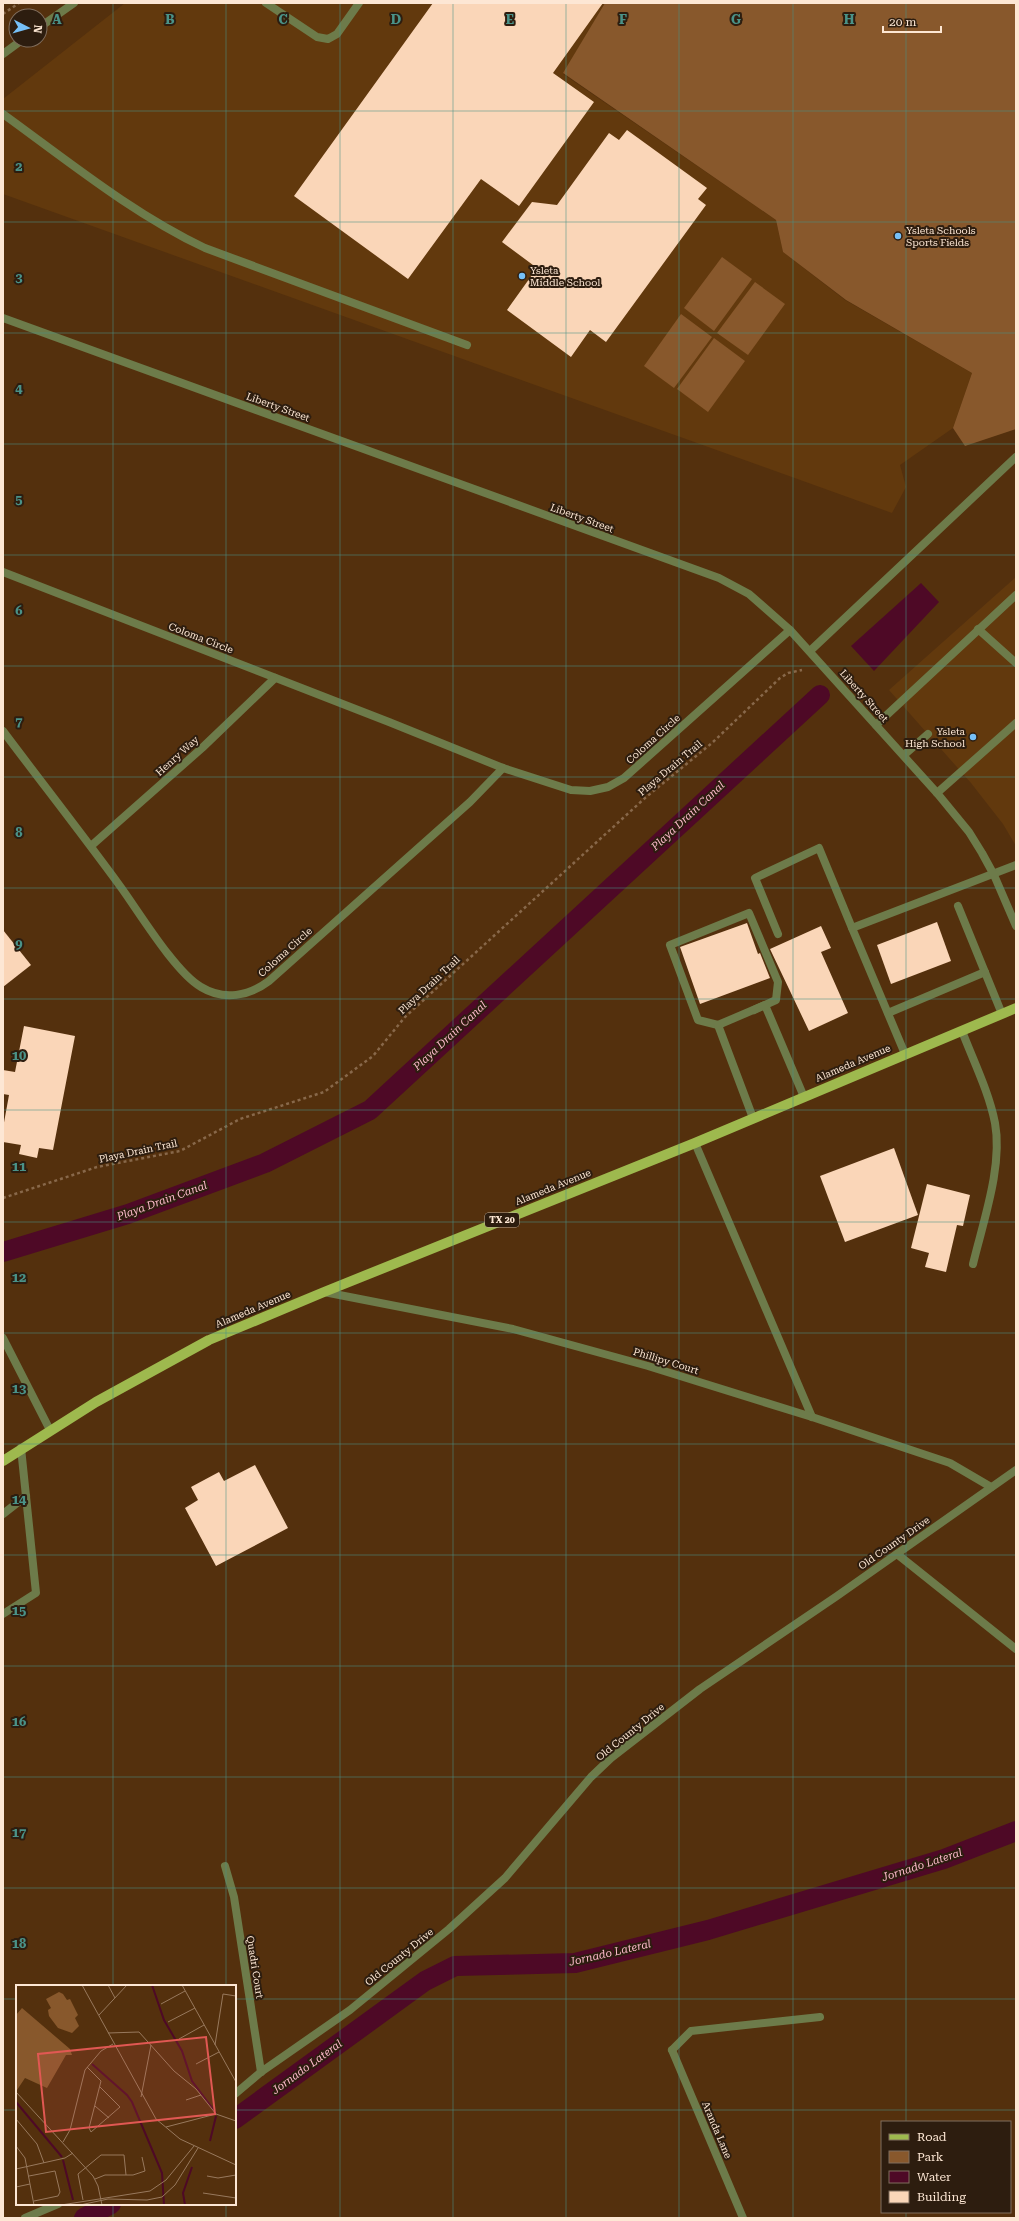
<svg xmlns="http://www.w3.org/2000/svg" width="1019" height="2221" viewBox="0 0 1019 2221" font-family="'Roboto Serif',serif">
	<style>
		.built { fill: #62390d }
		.green { fill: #88582c }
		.water { fill: #4e0926 }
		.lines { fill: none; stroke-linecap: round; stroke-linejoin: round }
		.canal { stroke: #4e0926; stroke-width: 20 }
		.building { fill: #fad6b8 }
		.path { stroke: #88684a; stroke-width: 2.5; stroke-dasharray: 3 3; stroke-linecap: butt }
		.service { stroke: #6d7b4a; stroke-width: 8 }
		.minor { stroke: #6d7b4a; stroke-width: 8 }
		.tertiary { stroke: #6d7b4a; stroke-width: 8 }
		.primary { stroke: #9eb94e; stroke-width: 10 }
		.grid { fill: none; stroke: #4a9288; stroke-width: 1; stroke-opacity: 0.55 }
		.poi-dot { fill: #76c0f7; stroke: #2d1d0f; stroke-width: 1.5 }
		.labels { text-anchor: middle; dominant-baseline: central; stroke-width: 4; stroke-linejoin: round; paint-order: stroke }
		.shield { fill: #2d1d0f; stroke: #bfaa99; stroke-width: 1 }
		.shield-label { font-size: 9px; font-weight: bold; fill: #fde7d4 }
		.poi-label { font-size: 10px; fill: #fde7d4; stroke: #2d1d0f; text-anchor: start }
		.street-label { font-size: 10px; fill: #fde7d4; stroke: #2d1d0f }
		.water-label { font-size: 11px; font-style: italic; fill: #febccd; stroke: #2d1d0f }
		.inset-river { fill: none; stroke: #4e0926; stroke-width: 2 }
		.inset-road { fill: none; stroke: #98795d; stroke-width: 1 }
		.view { fill: #e05853; fill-opacity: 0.15; stroke: #e05853; stroke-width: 2 }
		.inset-edge { fill: none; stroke: #fde7d4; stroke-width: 2 }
		.grid-label { font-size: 13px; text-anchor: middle; font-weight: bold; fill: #4a9288; stroke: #2d1d0f; stroke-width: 4; stroke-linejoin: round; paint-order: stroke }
	</style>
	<rect width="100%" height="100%" fill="#54300d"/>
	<!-- built -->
	<g class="built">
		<path d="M125 3H605L563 74 776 220 783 252 845 300 972 373 953 428 900 465 906 487 892 513 3 194V99Z"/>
		<path d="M1016 577V846L1003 824 971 783 889 690Z"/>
	</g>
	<!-- green -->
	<g class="green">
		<path d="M605 3H1016V429L965 446 953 428 972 373 846 300 783 252 776 220 563 73Z"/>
		<path d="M722 257 752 279 714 331 684 308Z"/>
		<path d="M755 282 785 304 748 355 717 333Z"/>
		<path d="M681 314 712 337 674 388 644 366Z"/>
		<path d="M714 338 745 361 708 412 677 389Z"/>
	</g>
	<!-- water -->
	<path class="water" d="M921 583 939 602 874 671 851 646Z"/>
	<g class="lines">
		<!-- canal -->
		<g class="canal">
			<path d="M3 1252 128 1214 265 1163 370 1110 820 695"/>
			<path d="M235 2119 425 1981 455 1966 575 1963 708 1930 944 1859 1016 1831"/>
			<path d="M84 2218 111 2204"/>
		</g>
	</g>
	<!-- building -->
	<g class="building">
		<path d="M433 3H603L553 73 594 102 519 206 481 179 408 279 294 196Z"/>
		<path d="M627 130 707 188 698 199 706 205 606 342 590 330 571 357 507 310 537 268 502 242 532 202 557 205 609 133 619 140Z"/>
		<path d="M937 922 951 961 891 984 877 945Z"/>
		<path d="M747 923 758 954 760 953 770 978 700 1004 680 947Z"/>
		<path d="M821 926 831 948 821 952 848 1013 809 1031 770 949Z"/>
		<path d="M3 930 31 965 3 987Z"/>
		<path d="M24 1026 75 1036 53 1150 39 1148 37 1158 19 1154 21 1145 3 1142V1128L9 1095 3 1094V1070L15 1072Z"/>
		<path d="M894 1148 918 1215 845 1242 820 1176Z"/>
		<path d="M927 1184 970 1195 963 1226 957 1225 946 1272 925 1267 929 1253 911 1248Z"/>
		<path d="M255 1465 288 1528 216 1566 185 1508 198 1500 191 1487 219 1472 224 1481Z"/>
	</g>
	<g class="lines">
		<!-- path -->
		<g class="path">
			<path d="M3 14 19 3"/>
			<path d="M3 1198 97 1167 180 1151 240 1119 324 1092 373 1056 405 1017 645 798 712 743 780 678 788 673 802 670"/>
		</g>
		<!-- service -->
		<g class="service">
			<path d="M266 3 317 37 328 39 337 34 359 3"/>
			<path d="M3 114C68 161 133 214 205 248L467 345"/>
			<path d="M978 629 1016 663"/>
			<path d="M810 651 1016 457"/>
			<path d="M876 725 1016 595"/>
			<path d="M904 755 928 734"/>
			<path d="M937 793 1016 723"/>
			<path d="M958 906 1002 1014"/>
			<path d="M778 934 755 878 819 848 852 928"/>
			<path d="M888 1013 985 972"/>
			<path d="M718 1025 698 1020 670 945 749 913 778 982 776 1000 754 1010"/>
			<path d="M962 1031C973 1060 989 1092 995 1123 1003 1166 983 1222 973 1264"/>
			<path d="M905 1054 852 928 1016 865"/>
			<path d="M753 1118 718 1025 765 1005 804 1097"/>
			<path d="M695 1143 812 1417"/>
			<path d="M3 1338 50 1430"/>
			<path d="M3 1514 26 1496"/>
			<path d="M897 1554 1016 1649"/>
			<path d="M3 1614 36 1593 21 1448"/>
			<path d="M672 2050 691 2031 820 2017"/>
		</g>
		<!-- minor -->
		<g class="minor">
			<path d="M3 318 719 578 749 594 790 630 937 793 969 832 982 853 994 875 1016 926"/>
			<path d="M3 572 389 722 503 768 571 790 590 791 608 787 624 778 790 630"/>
			<path d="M3 731C42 783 82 834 120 886 139 912 175 972 201 987 224 1001 249 996 269 981L470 802 503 768"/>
			<path d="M91 846 202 748 275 678"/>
			<path d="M324 1292 513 1329 648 1366 812 1417 950 1463 991 1487"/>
			<path d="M225 1866 234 1897 261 2072"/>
			<path d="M672 2050 743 2218"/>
		</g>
		<!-- tertiary -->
		<g class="tertiary">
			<path d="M40 27 74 3"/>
			<path d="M3 54 22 40"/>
			<path d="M235 2094 261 2072 350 2010 449 1929 505 1878 591 1777 611 1758 700 1689 837 1596 1016 1470"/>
			<path d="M25 2218 58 2204"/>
		</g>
		<!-- primary -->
		<path class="primary" d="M3 1461 96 1402 209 1340 324 1292 695 1143 1016 1008"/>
	</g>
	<!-- grid -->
	<path class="grid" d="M113 3V1986M226 3V1986M340 3V2218M453 3V2218M566 3V2218M679 3V2218M793 3V2218M906 3V2122M3 111H1016M3 222H1016M3 333H1016M3 444H1016M3 555H1016M3 666H1016M3 777H1016M3 888H1016M3 999H1016M3 1110H1016M3 1222H1016M3 1333H1016M3 1444H1016M3 1555H1016M3 1666H1016M3 1777H1016M3 1888H1016M3 1999H17M235 1999H1016M3 2110H17M235 2110H1016M113 2204V2218M226 2204V2218M906 2212V2218"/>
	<!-- markers -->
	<g class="poi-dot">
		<circle cx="898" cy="236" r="4"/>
		<circle cx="522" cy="276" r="4"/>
		<circle cx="973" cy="737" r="4"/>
	</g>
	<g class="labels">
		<!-- shield labels -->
		<rect class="shield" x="485" y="1213" width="34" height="14" rx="3"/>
		<g class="shield-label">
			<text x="502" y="1220">TX 20</text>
		</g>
		<!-- poi labels -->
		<g class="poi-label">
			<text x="906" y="230">Ysleta Schools<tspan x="906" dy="12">Sports Fields</tspan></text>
			<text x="530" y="270">Ysleta<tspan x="530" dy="12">Middle School</tspan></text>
			<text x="965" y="731" text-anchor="end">Ysleta<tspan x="965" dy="12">High School</tspan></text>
		</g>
		<!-- street labels -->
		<g class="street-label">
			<text transform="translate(278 407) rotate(20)">Liberty Street</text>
			<text transform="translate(582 518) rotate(20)">Liberty Street</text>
			<text transform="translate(201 638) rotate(21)">Coloma Circle</text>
			<text transform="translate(864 696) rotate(48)">Liberty Street</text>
			<text transform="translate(653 739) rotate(-42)">Coloma Circle</text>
			<text transform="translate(177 756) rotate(-42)">Henry Way</text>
			<text transform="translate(670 768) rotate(-40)">Playa Drain Trail</text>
			<text transform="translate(285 952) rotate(-42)">Coloma Circle</text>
			<text transform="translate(429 985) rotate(-43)">Playa Drain Trail</text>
			<text transform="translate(853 1063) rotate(-23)">Alameda Avenue</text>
			<text transform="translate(138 1151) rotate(-12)">Playa Drain Trail</text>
			<text transform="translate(553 1187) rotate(-22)">Alameda Avenue</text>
			<text transform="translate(253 1309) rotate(-23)">Alameda Avenue</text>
			<text transform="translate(666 1361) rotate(17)">Phillipy Court</text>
			<text transform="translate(894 1543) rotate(-35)">Old County Drive</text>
			<text transform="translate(630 1732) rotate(-39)">Old County Drive</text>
			<text transform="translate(399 1957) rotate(-39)">Old County Drive</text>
			<text transform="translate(255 1967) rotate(81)">Quadri Court</text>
			<text transform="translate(717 2130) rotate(67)">Aranda Lane</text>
		</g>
		<!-- water labels -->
		<g class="water-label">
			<text transform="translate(688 816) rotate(-43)">Playa Drain Canal</text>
			<text transform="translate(450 1036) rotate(-43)">Playa Drain Canal</text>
			<text transform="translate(162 1201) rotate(-20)">Playa Drain Canal</text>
			<text transform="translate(922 1865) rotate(-18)">Jornado Lateral</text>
			<text transform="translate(610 1953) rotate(-13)">Jornado Lateral</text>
			<text transform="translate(307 2067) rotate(-36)">Jornado Lateral</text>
		</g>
	</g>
	<!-- overview -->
	<g transform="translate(16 1985)">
		<rect width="220" height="220" fill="#54300d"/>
		<path d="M43 7 47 9 51 15 54 14 62 30 59 33 63 41 56 48 42 43 33 31 32 25 35 23 30 14ZM6 23 54 64 56 70H50L31 103 9 93 1 105 0 104V30Z" fill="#88582c"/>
		<path class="inset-river" d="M136 0 148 35 166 66 176 96 200 128M76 79 111 110 116 117 146 188 148 220M0 117 46 172M194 156 200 131M47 175 57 215M169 220 167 208 176 182"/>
		<path class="inset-road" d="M35 0H50M66 0 140 134 164 154 220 180M92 0 99 13M166 0 220 97M145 19 169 6M83 30 111 0M152 37 179 23M92 48 123 47 158 86 180 104 200 129 220 136M163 54 188 40M199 60 207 9 220 11M180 79 203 67M71 82 85 96 73 143 75 147 104 122 84 102M0 107 77 191 82 201 86 220M125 112 135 60M170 115 185 110M79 121 93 133M0 134 21 159 28 178M150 142 200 129M47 157 54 145 69 85 85 66 97 59M0 161 9 173 18 220M0 184 49 173 57 168M13 191 39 186 44 207 42 211 18 216M191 191 202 193 220 190M79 194 89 190H117L129 186 126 172M0 202 14 199M187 208 220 213M67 215 62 189 85 170H108L110 190M45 220 134 206 150 195 178 161M64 220 92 214 131 215 146 212 159 200 182 163"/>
		<path class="view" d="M190 52 199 129 30 147 22 69Z"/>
		<rect width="220" height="220" class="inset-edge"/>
	</g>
	<g class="grid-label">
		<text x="57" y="24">A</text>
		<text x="170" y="24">B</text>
		<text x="283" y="24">C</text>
		<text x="396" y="24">D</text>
		<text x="510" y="24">E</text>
		<text x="623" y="24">F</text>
		<text x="736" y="24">G</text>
		<text x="849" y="24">H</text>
		<text x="19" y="171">2</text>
		<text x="19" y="282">3</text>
		<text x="19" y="393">4</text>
		<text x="19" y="504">5</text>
		<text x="19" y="615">6</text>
		<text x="19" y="726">7</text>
		<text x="19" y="837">8</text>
		<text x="19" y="948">9</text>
		<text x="19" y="1060">10</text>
		<text x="19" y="1171">11</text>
		<text x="19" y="1282">12</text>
		<text x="19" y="1393">13</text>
		<text x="19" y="1504">14</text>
		<text x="19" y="1615">15</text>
		<text x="19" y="1726">16</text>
		<text x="19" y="1837">17</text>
		<text x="19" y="1948">18</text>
	</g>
	<!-- border -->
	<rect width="1019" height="2221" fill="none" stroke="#fde7d4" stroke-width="8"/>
	<!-- legend -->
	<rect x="881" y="2121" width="130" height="92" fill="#2d1d0f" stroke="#806e5e"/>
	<rect x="889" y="2134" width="20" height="6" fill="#9eb94e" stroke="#806e5e"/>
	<text x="917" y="2141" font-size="12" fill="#fde7d4">Road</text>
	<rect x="889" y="2151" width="20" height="12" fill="#88582c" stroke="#806e5e"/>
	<text x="917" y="2161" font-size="12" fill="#fde7d4">Park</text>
	<rect x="889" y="2171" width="20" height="12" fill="#4e0926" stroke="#806e5e"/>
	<text x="917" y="2181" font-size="12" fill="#fde7d4">Water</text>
	<rect x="889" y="2191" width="20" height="12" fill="#fad6b8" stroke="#806e5e"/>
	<text x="917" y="2201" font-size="12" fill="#fde7d4">Building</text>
	<!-- north arrow -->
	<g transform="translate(28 28) rotate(96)"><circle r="19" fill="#2d1d0f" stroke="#806e5e"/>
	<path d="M0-3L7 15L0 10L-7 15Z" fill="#76c0f7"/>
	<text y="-6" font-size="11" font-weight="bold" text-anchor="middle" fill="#fde7d4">N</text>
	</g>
	<!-- scale -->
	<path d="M883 26v6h58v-6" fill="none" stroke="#fde7d4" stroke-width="2"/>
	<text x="889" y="26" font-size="12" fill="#fde7d4" stroke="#2d1d0f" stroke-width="3" paint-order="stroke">20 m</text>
</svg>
